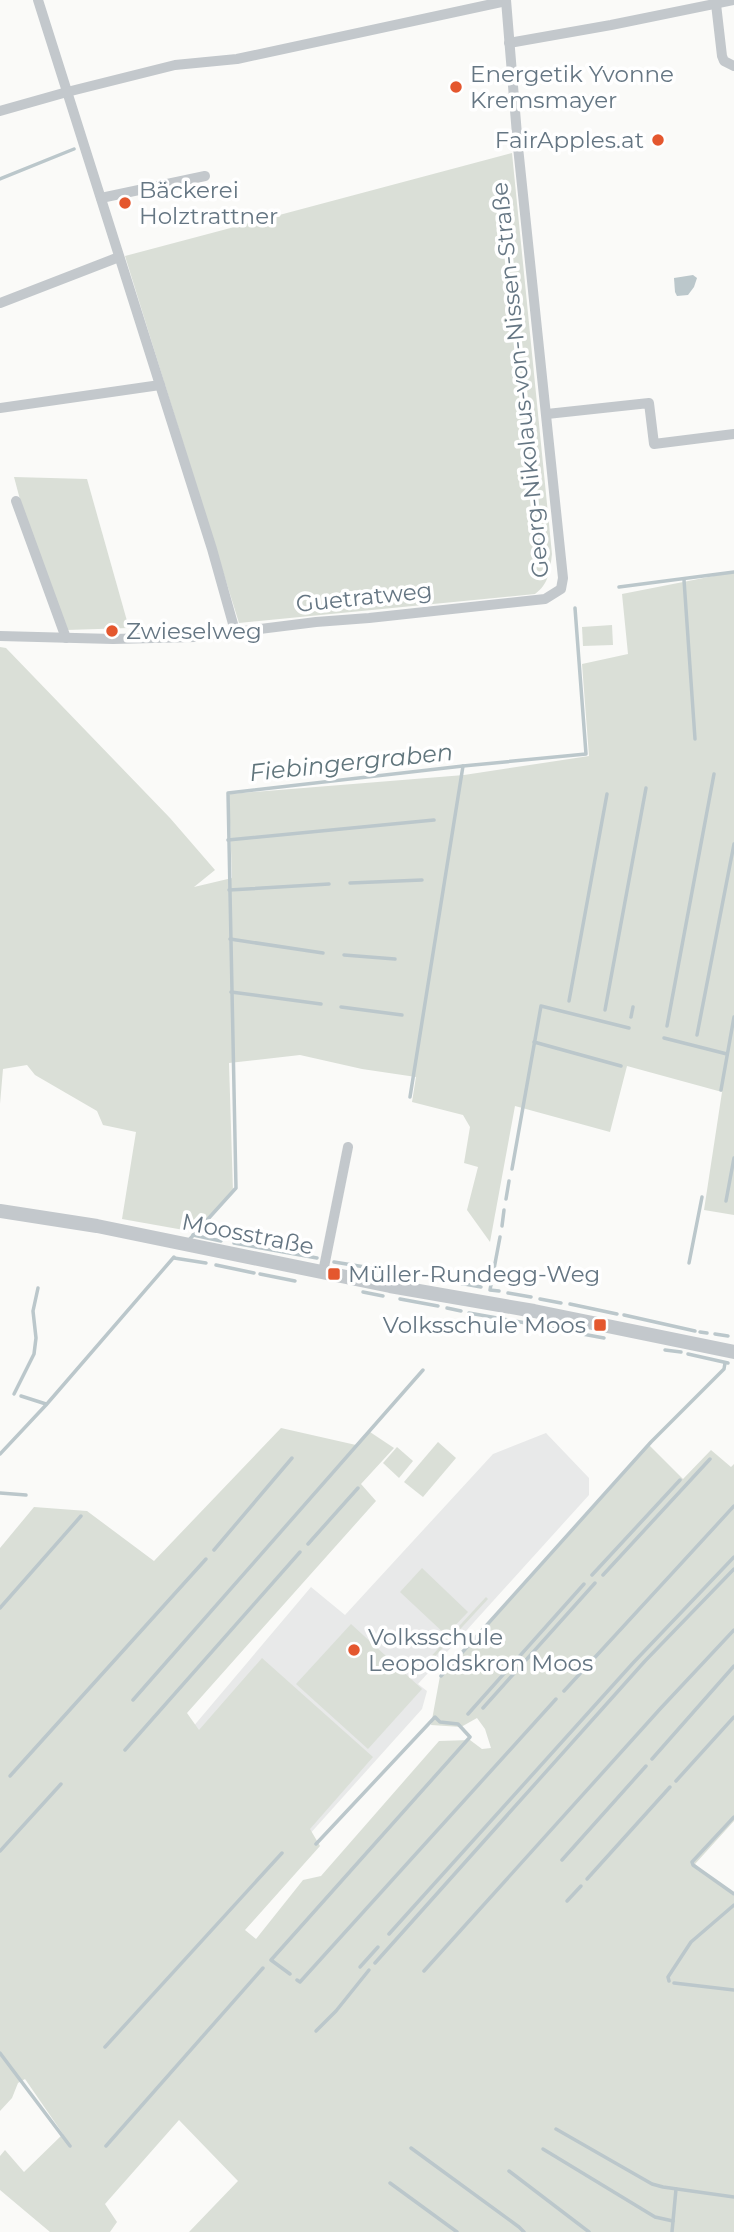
<svg xmlns="http://www.w3.org/2000/svg" width="734" height="2232" viewBox="0 0 734 2232" font-family="Montserrat,sans-serif">
	<style>
		.built { fill: #e8e9e9 }
		.green { fill: #dadfd7 }
		.water { fill: #bbc7cb }
		.lines { fill: none; stroke-linecap: round; stroke-linejoin: round }
		.stream { stroke: #bbc7cb; stroke-width: 3.5 }
		.minor { stroke: #c3c8cc; stroke-width: 10 }
		.tertiary { stroke: #c3c8cc; stroke-width: 14 }
		.poi-dot { fill: #e4572e; stroke: #fff; stroke-width: 2.5 }
		.labels { text-anchor: middle; dominant-baseline: central; stroke-width: 7; stroke-linejoin: round; paint-order: stroke }
		.poi-label { font-size: 23px; fill: #657683; stroke: #fff; text-anchor: start }
		.street-label { font-size: 23px; fill: #657683; stroke: #fff }
		.water-label { font-size: 24px; font-style: italic; fill: #60757c; stroke: #fff }
	</style>
	<rect width="100%" height="100%" fill="#fafaf8"/>
	<!-- built -->
	<path class="built" d="M546 1433 589 1478V1495L418 1684 427 1691 422 1709 308 1836 192 1728 311 1587 345 1615 493 1454Z"/>
	<!-- green -->
	<g class="green">
		<path d="M512 153 552 554C550 570 549 584 535 594L239 623 125 256Z"/>
		<path d="M14 477 87 479 129 628 67 630 22 507Z"/>
		<path d="M734 572V1215L704 1210 722 1092 627 1066 610 1132 515 1106 490 1242 467 1210 478 1167 464 1163 470 1127 463 1115 412 1102 416 1077 362 1069 300 1055 229 1063 233 1192 195 1232 122 1219 136 1132 103 1125 97 1111 35 1075 27 1065 3 1069 0 1104V647L6 648 170 818 215 870 194 887 232 878 229 794 464 775 589 756 582 664 628 654 622 594Z"/>
		<path d="M612 625 613 645 583 646 582 627Z"/>
		<path d="M281 1428 356 1445 370 1432 394 1448 361 1484 376 1501 187 1713 199 1730 262 1658 373 1757 310 1829 320 1846 245 1930 256 1939 303 1880 321 1876 439 1741 470 1740 482 1749 491 1748 485 1729 477 1718 461 1727 431 1725 440 1676 649 1445 683 1479 711 1450 731 1467 734 1464V1821L695 1864 734 1896V2232H189L238 2181 179 2120 105 2204 117 2222 110 2232H50L0 2190V2156L5 2150 24 2172 63 2134 25 2079 18 2083 12 2098 0 2111V1548L34 1507 87 1511 154 1561Z"/>
		<path d="M438 1442 456 1458 423 1497 404 1482Z"/>
		<path d="M397 1447 413 1461 399 1478 383 1463Z"/>
		<path d="M422 1568 468 1612 446 1635 400 1592Z"/>
		<path d="M486 1597 488 1599 415 1678 413 1676Z"/>
		<path d="M351 1624 422 1689 368 1749 296 1684Z"/>
	</g>
	<!-- water -->
	<path class="water" d="M693 275 697 278 694 287 688 295 677 296 675 292 674 278Z"/>
	<g class="lines">
		<!-- stream -->
		<g class="stream">
			<path d="M0 179 74 149"/>
			<path d="M684 580 695 739"/>
			<path d="M619 587 734 572"/>
			<path d="M228 840 434 820"/>
			<path d="M350 883 422 880"/>
			<path d="M229 890 329 884"/>
			<path d="M230 939 323 953"/>
			<path d="M344 955 395 959"/>
			<path d="M231 992 321 1004"/>
			<path d="M569 1001 607 794"/>
			<path d="M341 1007 402 1015"/>
			<path d="M605 1010 646 788"/>
			<path d="M631 1017 633 1007"/>
			<path d="M667 1026 714 774"/>
			<path d="M697 1035 734 844"/>
			<path d="M664 1038 727 1054"/>
			<path d="M534 1042 621 1066"/>
			<path d="M721 1090 734 1017"/>
			<path d="M410 1097 463 766"/>
			<path d="M512 1169 541 1006 629 1028"/>
			<path d="M506 1199 509 1181"/>
			<path d="M726 1201 734 1158"/>
			<path d="M502 1226 504 1210"/>
			<path d="M193 1235 221 1241"/>
			<path d="M189 1240 236 1188 228 793 463 766 586 754 575 608"/>
			<path d="M234 1243 317 1258"/>
			<path d="M174 1258 206 1263"/>
			<path d="M334 1262 390 1271"/>
			<path d="M689 1263 702 1197"/>
			<path d="M216 1265 254 1273"/>
			<path d="M399 1272 406 1273"/>
			<path d="M260 1274 295 1281"/>
			<path d="M415 1275 481 1287"/>
			<path d="M499 1291 490 1290 500 1237"/>
			<path d="M363 1292 383 1296"/>
			<path d="M508 1293 531 1297"/>
			<path d="M400 1299 438 1306"/>
			<path d="M540 1299 561 1303"/>
			<path d="M570 1304 617 1314"/>
			<path d="M447 1308 461 1311"/>
			<path d="M469 1313 526 1323"/>
			<path d="M624 1315 695 1331"/>
			<path d="M538 1326 570 1332"/>
			<path d="M700 1332 707 1333"/>
			<path d="M577 1333 604 1338"/>
			<path d="M715 1334 728 1336"/>
			<path d="M665 1350 681 1352"/>
			<path d="M688 1354 728 1363"/>
			<path d="M14 1394 34 1354 36 1338 33 1311 38 1288"/>
			<path d="M21 1396 46 1404"/>
			<path d="M0 1454 46 1405 174 1257"/>
			<path d="M0 1493 26 1495"/>
			<path d="M308 1544 358 1488"/>
			<path d="M214 1550 292 1458"/>
			<path d="M592 1575 680 1480"/>
			<path d="M603 1575 710 1459"/>
			<path d="M0 1608 81 1516"/>
			<path d="M441 1676 651 1442 724 1369 725 1363"/>
			<path d="M564 1691 734 1506"/>
			<path d="M133 1700 423 1370"/>
			<path d="M483 1708 595 1583"/>
			<path d="M468 1714 584 1584"/>
			<path d="M125 1750 300 1552"/>
			<path d="M652 1759 734 1666"/>
			<path d="M10 1776 206 1559"/>
			<path d="M676 1781 734 1717"/>
			<path d="M734 1817 692 1862 693 1865 734 1894"/>
			<path d="M0 1851 61 1784"/>
			<path d="M562 1860 646 1766"/>
			<path d="M587 1879 670 1787"/>
			<path d="M567 1901 581 1886"/>
			<path d="M389 1934 633 1663 734 1557"/>
			<path d="M375 1963 645 1661 734 1569"/>
			<path d="M360 1967 378 1947"/>
			<path d="M424 1971 660 1709 734 1630"/>
			<path d="M290 1974 271 1960 470 1737 458 1724 440 1722 435 1717 316 1844"/>
			<path d="M297 1980 300 1982 556 1699"/>
			<path d="M669 1981 668 1977 691 1942 734 1905"/>
			<path d="M674 1983 734 1990"/>
			<path d="M316 2031 336 2011 369 1970"/>
			<path d="M105 2047 282 1853"/>
			<path d="M0 2053 70 2146"/>
			<path d="M556 2129 652 2184 663 2187 734 2197"/>
			<path d="M106 2146 263 1968"/>
			<path d="M411 2148 519 2227 524 2232"/>
			<path d="M543 2149 655 2217 673 2221"/>
			<path d="M509 2171 589 2232"/>
			<path d="M390 2183 457 2232"/>
			<path d="M672 2232 676 2189"/>
		</g>
		<!-- minor -->
		<g class="minor">
			<path d="M38 0 212 549 235 631"/>
			<path d="M716 4 722 56 724 61 734 66"/>
			<path d="M509 43 611 25 734 0"/>
			<path d="M0 111 67 92 175 65 237 59 506 1"/>
			<path d="M101 198 205 176"/>
			<path d="M0 303 119 257"/>
			<path d="M0 408 160 385"/>
			<path d="M547 414 649 403 654 444 734 434"/>
			<path d="M16 501 66 638"/>
			<path d="M0 636 113 639 195 637 316 622 369 618 545 599 561 589 563 578 518 147 506 0"/>
			<path d="M323 1272 348 1147"/>
		</g>
		<!-- tertiary -->
		<path class="tertiary" d="M0 1211 97 1226 390 1286 534 1311 734 1352"/>
	</g>
	<!-- markers -->
	<g class="poi-dot">
		<circle cx="456" cy="87" r="7"/>
		<circle cx="658" cy="140" r="7"/>
		<circle cx="125" cy="203" r="7"/>
		<circle cx="112" cy="631" r="7"/>
		<rect x="327" y="1267" width="14" height="14" rx="3.5"/>
		<rect x="593" y="1318" width="14" height="14" rx="3.5"/>
		<circle cx="354" cy="1650" r="7"/>
	</g>
	<g class="labels">
		<!-- poi labels -->
		<g class="poi-label">
			<text x="470" y="74">Energetik Yvonne<tspan x="470" dy="26">Kremsmayer</tspan></text>
			<text x="644" y="140" text-anchor="end">FairApples.at</text>
			<text x="139" y="190">Bäckerei<tspan x="139" dy="26">Holztrattner</tspan></text>
			<text x="126" y="631">Zwieselweg</text>
			<text x="348" y="1274">Müller-Rundegg-Weg</text>
			<text x="586" y="1325" text-anchor="end">Volksschule Moos</text>
			<text x="368" y="1637">Volksschule<tspan x="368" dy="26">Leopoldskron Moos</tspan></text>
		</g>
		<!-- street labels -->
		<g class="street-label">
			<text transform="translate(520 380) rotate(-96)">Georg-Nikolaus-von-Nissen-Straße</text>
			<text transform="translate(364 597) rotate(-6)">Guetratweg</text>
			<text transform="translate(248 1234) rotate(11)">Moosstraße</text>
		</g>
		<!-- water labels -->
		<g class="water-label">
			<text transform="translate(351 762) rotate(-6)">Fiebingergraben</text>
		</g>
	</g>
</svg>
